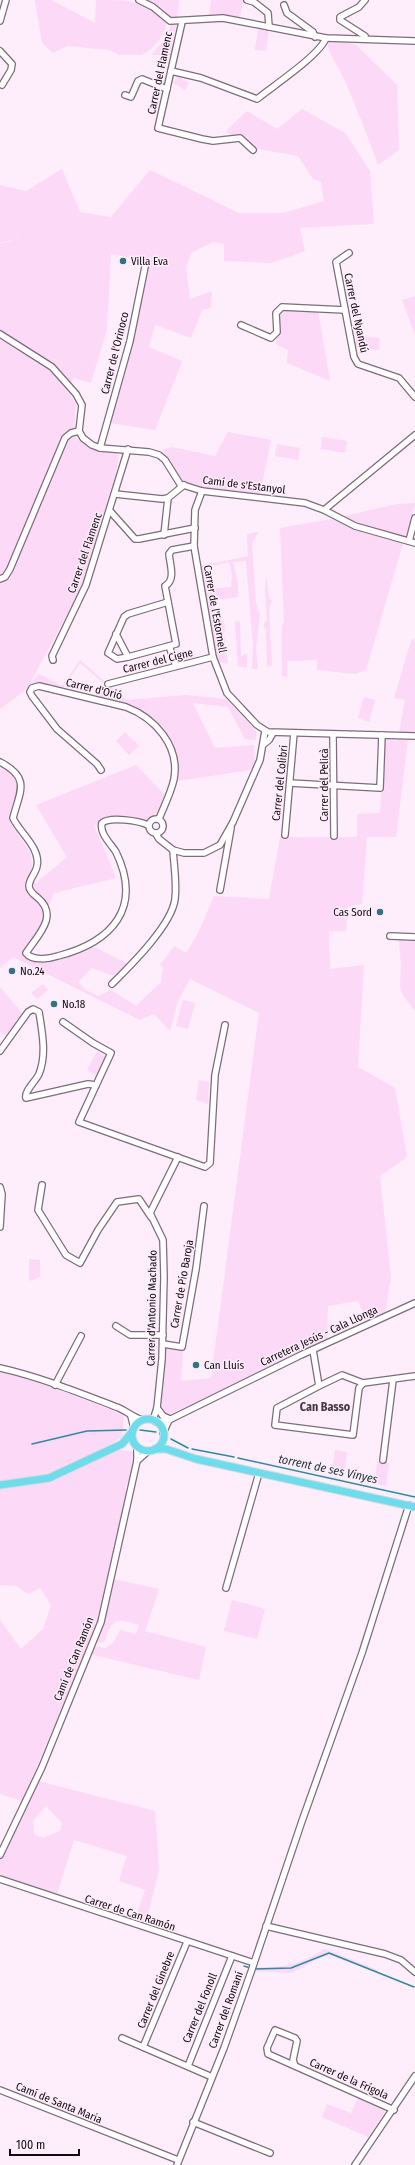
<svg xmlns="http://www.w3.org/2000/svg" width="415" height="2165" viewBox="0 0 415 2165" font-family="'Fira Sans Condensed',sans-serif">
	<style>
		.green { fill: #fcd9f6; fill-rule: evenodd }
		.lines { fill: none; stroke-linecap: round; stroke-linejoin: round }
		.stream { stroke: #2b8c9d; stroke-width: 1.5 }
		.minor-casing { stroke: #7c6d7a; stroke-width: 8 }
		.major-casing { stroke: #d9d8d9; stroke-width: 9 }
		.minor { stroke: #fff; stroke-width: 5.5 }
		.major { stroke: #6bdeed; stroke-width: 7 }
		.poi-dot { fill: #2e7581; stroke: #feedfb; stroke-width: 1.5 }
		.labels { text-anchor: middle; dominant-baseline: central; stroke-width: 3; stroke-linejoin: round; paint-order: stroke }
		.street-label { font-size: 11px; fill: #100b0f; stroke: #feedfb }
		.poi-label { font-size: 11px; fill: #100b0f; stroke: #feedfb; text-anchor: start }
		.neighbourhood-label { font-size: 12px; font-weight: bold; fill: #443742; stroke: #feedfb }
		.water-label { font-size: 12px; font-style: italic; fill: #20373b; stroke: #feedfb }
	</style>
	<rect width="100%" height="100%" fill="#feedfb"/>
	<!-- green -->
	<g class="green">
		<path d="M35 0H51L95 23 96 0C131 0 139 0 166 22L165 30 159 40 151 49 141 55H119L110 50 67 46 53 53 42 43Z"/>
		<path d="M143 0H179L177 19 169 18Z"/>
		<path d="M211 0H243L240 17 209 16Z"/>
		<path d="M171 24H176L170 55H151L166 38Z"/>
		<path d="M258 28 269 29 266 51 255 50Z"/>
		<path d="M334 41 355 44 397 85 399 150 378 165C368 137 357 109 345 81 339 67 330 57 327 42Z"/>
		<path d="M178 76 189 83 185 90 173 83Z"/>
		<path d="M302 109 345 133 370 171 374 224 300 228 305 251 272 263 224 261V244L213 242 191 253 186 268 190 299 212 291 211 308 202 310 191 338 155 325 149 347 182 361 155 430 109 423 148 261 111 254 107 329 91 383 73 378 71 386 53 363 16 342 0 330V244L25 237 0 243V185L26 191 62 169 80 212 111 217 150 170 239 213H283L324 201 321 182 313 179 298 156 258 149 252 153 226 131 247 111 277 129Z"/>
		<path d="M415 296V335L402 300Z"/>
		<path d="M283 309 318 311 330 381 287 363 288 350 276 344 280 311Z"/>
		<path d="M356 336 380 338 379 350 355 347Z"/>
		<path d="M0 339 51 371 76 403 74 437 91 449 119 454 116 473 81 589 28 687 39 674 62 686 80 660 126 700 186 695 226 699 256 731V740L245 739 228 707 193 703 215 748 254 745 255 761 250 770 178 781C180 771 177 763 175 754 165 712 133 706 96 696L106 685 80 663 63 688 35 683 0 709Z"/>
		<path d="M228 432 271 440 260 494 200 487 183 481 162 450 172 447 215 456Z"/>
		<path d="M322 437 347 441 345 453 321 449Z"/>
		<path d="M277 444 300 448 298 460 275 456Z"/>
		<path d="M415 503 406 538 357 525 344 516 397 504Z"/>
		<path d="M332 519 354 530 403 543 366 670 356 674 317 670V660L287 661V677L282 676V627L284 621 280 528Z"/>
		<path d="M258 532 252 544 256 603 260 615 256 648 258 669H252L253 645 246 561 233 562 238 583V597L211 601 214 610 221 617 225 626 224 634 228 664 217 661 206 611 200 566 248 556 247 534ZM229 562 232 575 231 587 210 589 205 573 211 566Z"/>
		<path d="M266 575 269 597 272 601 269 609 272 665 267 667 266 629 264 627V623L267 621 265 590Z"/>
		<path d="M240 621 241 657 244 654 247 655V668L238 666 235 622Z"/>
		<path d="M415 639V733L399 732 405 700 394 698 411 641Z"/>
		<path d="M364 697 375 700 369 722 358 718Z"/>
		<path d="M125 732 139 746 129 755 116 741Z"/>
		<path d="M384 739 397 741 398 739 408 740 396 837H367L362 904 348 906 346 931H329L330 969 364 965 358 1067 395 1088 407 1157 380 1176 391 1278 385 1313 368 1322 358 1301 328 1306 327 1340 171 1414 166 1413 160 1407 166 1347 183 1350 181 1381 211 1378 259 1013 190 979 178 1001 170 1031 154 1014 140 1020 13 957 0 968V768L7 771 19 785 10 823 30 852 35 884 67 857 36 805 136 765 165 795 157 812 149 819 94 825 116 878 54 893 42 924 23 951 27 958C53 966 70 956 94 947L128 964 114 976 92 968 78 982 86 990 98 996 111 990 136 1006 161 982 163 967 160 965 174 946 186 953 197 935 214 896 269 899 280 837H357V814L380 813Z"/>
		<path d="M415 939V1011L402 994 400 986 401 967 399 940Z"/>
		<path d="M43 984 48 990 37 999 31 993Z"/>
		<path d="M0 987 22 1013 7 1036 0 1032Z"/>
		<path d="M183 1000 195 1003 188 1029 176 1026Z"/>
		<path d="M97 1051 107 1057 96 1075 87 1070Z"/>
		<path d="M199 1080 209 1082 208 1104 196 1100Z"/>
		<path d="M29 1259 40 1260V1277L29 1281Z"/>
		<path d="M0 1370 18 1374 124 1415 122 1437 103 1449 50 1475 0 1483Z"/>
		<path d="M120 1450 132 1451C137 1463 131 1476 125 1487L127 1495 103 1597 100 1618 22 1801 0 1794V1620L21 1649 43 1629 51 1605 40 1588 29 1594 16 1586 0 1585V1488L11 1487Z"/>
		<path d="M335 1450 347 1452 344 1476 332 1473Z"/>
		<path d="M377 1461 389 1463 386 1486 375 1484Z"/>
		<path d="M113 1579 159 1589 145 1631 206 1647 199 1680 89 1654 92 1646 106 1648 113 1643 120 1630 136 1634 139 1625C118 1618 110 1618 105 1641L101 1643 94 1641 106 1615Z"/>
		<path d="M232 1600 265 1609 257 1639 224 1631Z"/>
		<path d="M38 1781 155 1811 159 1870 145 1926 134 1922 145 1890 119 1881 127 1856 74 1840 56 1897 4 1878 0 1873V1859ZM46 1806 62 1823 60 1831 43 1838 34 1834 33 1821Z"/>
		<path d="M325 1949 378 1970 377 1972 329 1955 316 1959 302 1968 290 1973 254 1971 255 1967C286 1968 298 1965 325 1949Z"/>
		<path d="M358 2098 385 2111 368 2137 322 2117 327 2104 351 2113Z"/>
	</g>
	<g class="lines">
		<!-- stream -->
		<g class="stream">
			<path d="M140 1430 156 1432"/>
			<path d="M171 1439 188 1448"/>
			<path d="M32 1444 87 1431 126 1430"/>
			<path d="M192 1449 234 1457"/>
			<path d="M238 1458 415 1497"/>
			<path d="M244 1966 250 1968"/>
			<path d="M255 1969 291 1968 329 1953 414 1987"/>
		</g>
		<!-- minor casing -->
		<g class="minor-casing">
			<g id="minor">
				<path d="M139 0 153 7 170 21 223 18 326 38 415 41"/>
				<path d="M247 0 254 2 268 13 269 27"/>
				<path d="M284 5 287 13 313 32 315 37"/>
				<path d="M0 21 6 0"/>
				<path d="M182 22 158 128 202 139 213 141 240 138 253 150"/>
				<path d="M364 38 365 36 340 20V17L359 7 365 0"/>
				<path d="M0 51 12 64 11 70 2 85"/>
				<path d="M171 71 201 78 257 99C273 86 320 55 326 38"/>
				<path d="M125 95 131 97 138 81 142 79 167 89"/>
				<path d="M349 253 336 262 354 357 358 364 399 378 415 397"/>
				<path d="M241 325 271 338 277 332 276 313 282 307 345 310"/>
				<path d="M0 334 52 367 76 394 82 405 79 431 83 438 92 445 100 448 149 452 159 455 165 460 180 484 202 491 305 503 324 510 355 526 415 543"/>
				<path d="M100 448 130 341 146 262"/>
				<path d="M202 491 195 510 194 546 213 657 227 693 257 725 268 732 415 736"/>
				<path d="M115 494 162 499 168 498 184 485"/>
				<path d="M324 510 415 435"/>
				<path d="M110 511 135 539H139L195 528"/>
				<path d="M164 535 168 498"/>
				<path d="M409 541 415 518"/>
				<path d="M0 579 5 577 10 569 65 438 71 433 79 431"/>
				<path d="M116 634 128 657 176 644 165 586C176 580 170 565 169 554L172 550 194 546"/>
				<path d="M169 646 176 666"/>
				<path d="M128 657 117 659 108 653 124 617 128 614 168 602"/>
				<path d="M53 660 52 656 86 585 128 449"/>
				<path d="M108 684 213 657"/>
				<path d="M333 735 334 836"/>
				<path d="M264 744 269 740 273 733"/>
				<path d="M0 762C31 778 20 791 13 818 19 832 41 848 37 866 36 873 29 879 29 886 29 891 34 895 38 898 59 916 38 935 26 953 32 961 49 959 58 956 112 942 143 908 116 852 111 844 99 833 102 823 110 816 139 821 148 825"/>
				<path d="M101 770 97 764 57 729 32 696 30 692 32 688 39 686 126 707C155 718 180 746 174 779 171 793 164 806 159 819"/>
				<path d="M290 783 380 788 382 735"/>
				<circle cx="156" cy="826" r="7"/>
				<path d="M156 834 159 839 173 850 184 853H204L220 845 233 822 260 760 265 731"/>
				<path d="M285 835 294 733"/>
				<path d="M220 890 231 828"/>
				<path d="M390 936 415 937"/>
				<path d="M112 984C130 966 172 925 175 899 177 883 174 866 173 850"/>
				<path d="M63 1022 93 1043 111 1053 79 1122 205 1167 210 1163 215 1075 225 1025"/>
				<path d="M0 1051 28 1012 33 1009 39 1012C42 1031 47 1055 39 1074 36 1081 24 1091 26 1098L88 1084 96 1085"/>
				<path d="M42 1185 38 1210 66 1255 80 1263 98 1230 117 1202 139 1199 151 1217"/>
				<path d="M0 1187 2 1194 0 1227"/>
				<path d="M116 1326 130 1335H163"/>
				<path d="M163 1344 182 1347 196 1269 204 1206"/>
				<path d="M313 1350 319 1386 277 1408 275 1425 353 1435 359 1388 363 1383 342 1375 319 1386"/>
				<path d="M0 1368C40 1377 80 1393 119 1408 128 1412 134 1418 143 1420"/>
				<path d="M363 1383 415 1376"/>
				<path d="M55 1385 81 1336"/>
				<path d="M157 1408 163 1416 170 1419"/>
				<path d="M131 1416 134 1428"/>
				<path d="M153 1420 157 1408 162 1359 164 1277 163 1240 150 1213 178 1157"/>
				<path d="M156 1422 169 1420 301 1355 415 1303"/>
				<path d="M163 1433 169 1420"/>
				<path d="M383 1460 393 1380"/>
				<path d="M137 1461 148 1451"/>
				<path d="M226 1588 259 1473"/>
				<path d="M0 1855 42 1767 101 1622 137 1461V1447"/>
				<path d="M0 1879 254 1963"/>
				<path d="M266 1926 385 1954 401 1960 415 1972"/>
				<path d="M122 2038 212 2077"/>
				<path d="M143 2047 187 1942"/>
				<path d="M188 2066 232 1956"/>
				<path d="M295 2066 293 2060 297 2041 295 2038 275 2030 267 2048 268 2054 394 2110"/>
				<path d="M0 2090 178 2160"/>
				<path d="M193 2122 270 2153"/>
				<path d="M177 2165 224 2048 251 1972 302 1821 362 1653 409 1505"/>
				<path d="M355 2165 415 2076"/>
			</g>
		</g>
		<!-- major casing -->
		<g class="major-casing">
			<g id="major">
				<circle cx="148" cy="1435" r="16"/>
				<path d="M155 1449H166L196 1459 415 1507"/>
				<path d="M0 1485 49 1478 122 1444 132 1432"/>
			</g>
		</g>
		<!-- minor -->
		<use href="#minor" class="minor"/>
		<!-- major -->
		<use href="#major" class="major"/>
	</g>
	<!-- markers -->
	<g class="poi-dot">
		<circle cx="123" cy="261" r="4"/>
		<circle cx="380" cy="912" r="4"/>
		<circle cx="12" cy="971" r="4"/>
		<circle cx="54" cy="1004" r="4"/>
		<circle cx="196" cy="1365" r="4"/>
	</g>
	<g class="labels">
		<!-- street labels -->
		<g class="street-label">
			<text transform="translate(160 73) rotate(-78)">Carrer del Flamenc</text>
			<text transform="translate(356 313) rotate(78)">Carrer del Nyandú</text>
			<text transform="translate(115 353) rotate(-76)">Carrer de l'Orinoco</text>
			<text transform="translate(244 485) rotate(7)">Camí de s'Estanyol</text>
			<text transform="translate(85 553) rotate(-71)">Carrer del Flamenc</text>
			<text transform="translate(215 609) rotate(80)">Carrer de l'Estornell</text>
			<text transform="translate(158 661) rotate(-14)">Carrer del Cigne</text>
			<text transform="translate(94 689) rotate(14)">Carrer d'Orió</text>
			<text transform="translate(280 783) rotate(-84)">Carrer del Colibri</text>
			<text transform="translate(324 785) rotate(-90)">Carrer del Pelicà</text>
			<text transform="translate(182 1284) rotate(-80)">Carrer de Pío Baroja</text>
			<text transform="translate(152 1308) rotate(-89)">Carrer d'Antonio Machado</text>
			<text transform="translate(319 1336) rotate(-25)">Carretera Jesús - Cala Llonga</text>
			<text transform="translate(74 1659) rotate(-68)">Camí de Can Ramón</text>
			<text transform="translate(130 1913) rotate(18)">Carrer de Can Ramón</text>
			<text transform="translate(156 1990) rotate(-68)">Carrer del Ginebre</text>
			<text transform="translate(200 2008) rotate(-68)">Carrer del Fonoll</text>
			<text transform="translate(226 2010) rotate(-70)">Carrer del Romaní</text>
			<text transform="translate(349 2079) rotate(24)">Carrer de la Frígola</text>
			<text transform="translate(59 2103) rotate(22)">Camí de Santa Maria</text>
		</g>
		<!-- poi labels -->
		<g class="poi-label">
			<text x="131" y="261">Villa Eva</text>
			<text x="372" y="912" text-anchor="end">Cas Sord</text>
			<text x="20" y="971">No.24</text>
			<text x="62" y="1004">No.18</text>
			<text x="204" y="1365">Can Lluís</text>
		</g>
		<!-- neighbourhood labels -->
		<g class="neighbourhood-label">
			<text x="325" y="1407">Can Basso</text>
		</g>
		<!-- water labels -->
		<g class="water-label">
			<text transform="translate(328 1469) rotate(12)">torrent de ses Vinyes</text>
		</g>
	</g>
	<!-- scale -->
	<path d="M10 2149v6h69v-6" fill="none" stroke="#100b0f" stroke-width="2"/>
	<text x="16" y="2149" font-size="12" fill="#100b0f" stroke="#feedfb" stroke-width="3" paint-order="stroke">100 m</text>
</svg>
